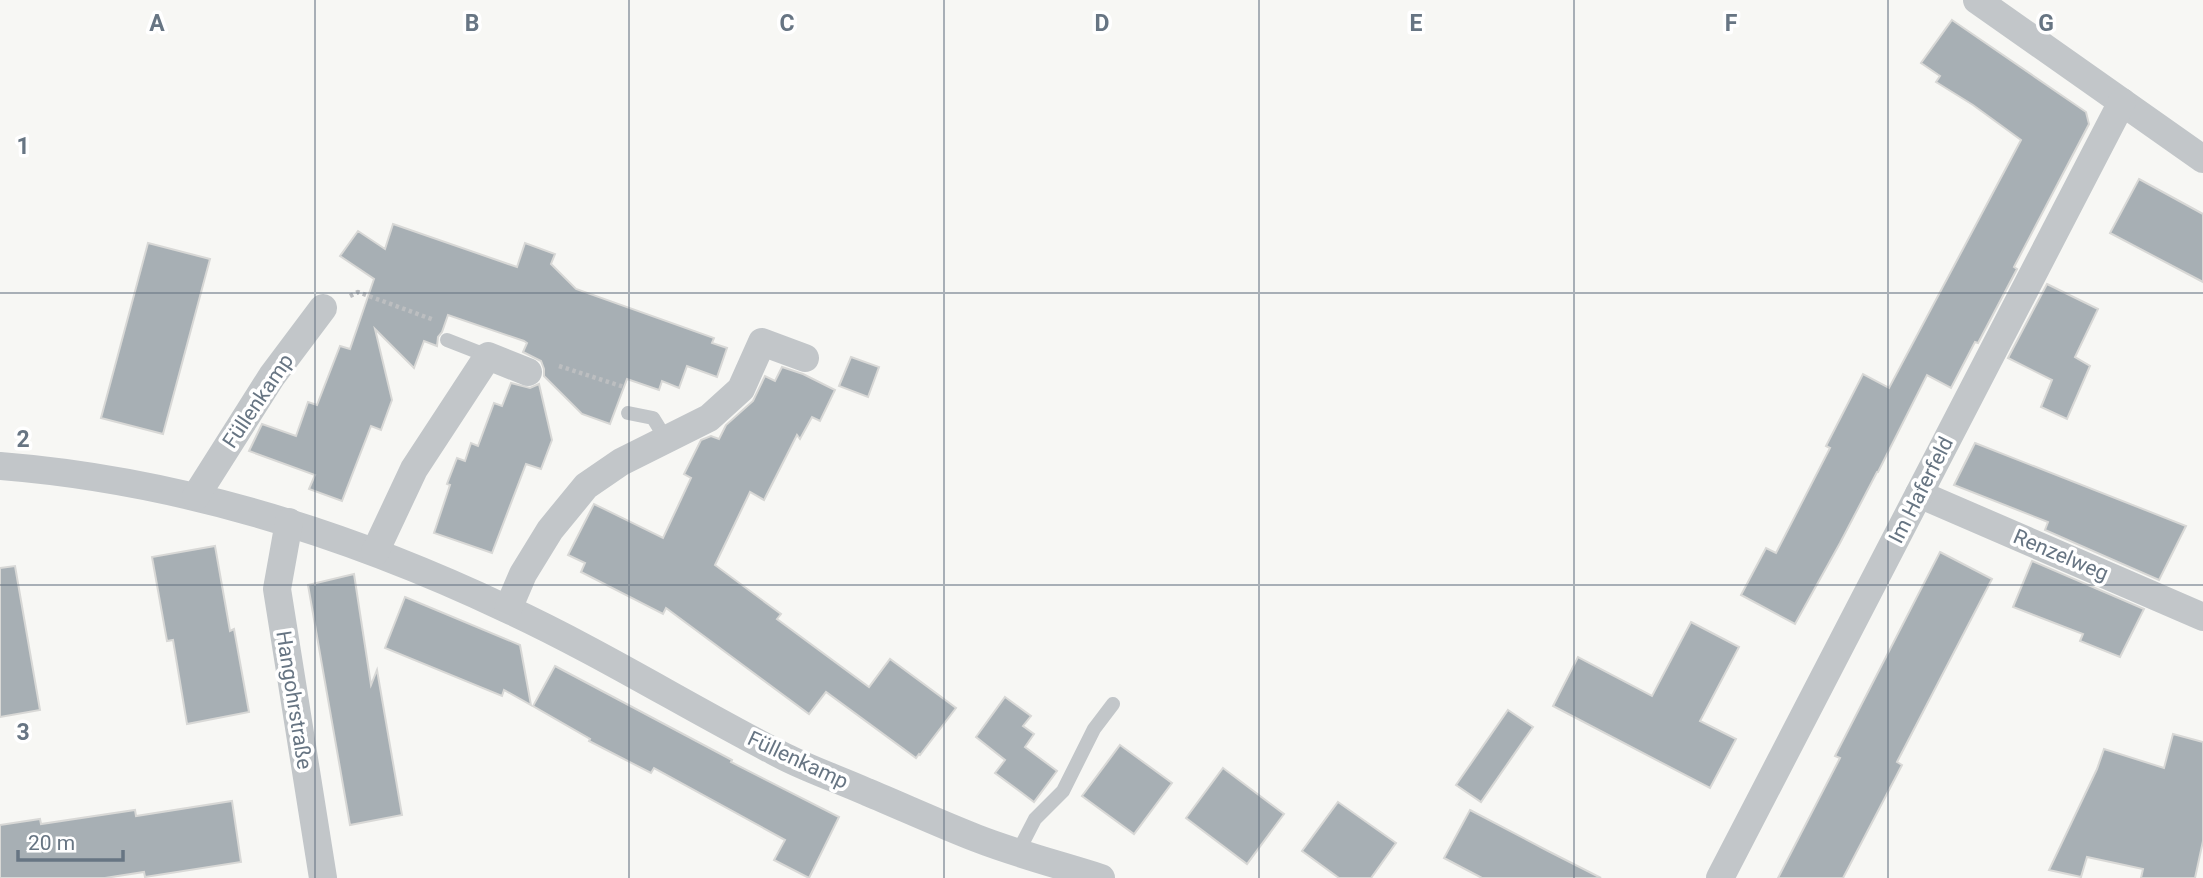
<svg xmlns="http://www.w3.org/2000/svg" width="2203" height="878" viewBox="0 0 2203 878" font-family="Roboto,sans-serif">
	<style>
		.building { fill: #a7afb4; stroke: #d8d8d6; stroke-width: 2 }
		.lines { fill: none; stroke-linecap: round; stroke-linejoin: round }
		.path { stroke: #bcbec0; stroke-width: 4.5; stroke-dasharray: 3.5 3.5; stroke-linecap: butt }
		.service { stroke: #c2c6c9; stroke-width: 14 }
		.minor { stroke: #c2c6c9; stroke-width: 28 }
		.grid { fill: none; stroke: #677583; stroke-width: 2; stroke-opacity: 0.55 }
		.labels { text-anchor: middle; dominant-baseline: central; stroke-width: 7; stroke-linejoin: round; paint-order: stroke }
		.street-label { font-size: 21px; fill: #677583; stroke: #fff }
		.grid-label { font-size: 23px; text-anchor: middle; font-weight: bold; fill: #677583; stroke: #fff; stroke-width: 7; stroke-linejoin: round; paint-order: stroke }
	</style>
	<rect width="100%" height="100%" fill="#f7f7f4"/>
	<!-- building -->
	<g class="building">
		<path d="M1952 20 2086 112 2089 124 2014 267 2017 269 1978 343 1975 342 1951 388 1927 375 1878 472H1877L1840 543 1795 624 1741 595 1766 548 1776 553 1830 448 1826 446 1863 374 1889 388 2021 140 1973 105 1936 82 1940 76 1921 63Z"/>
		<path d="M2139 179 2203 214V282L2110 233Z"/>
		<path d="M393 224 517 267 525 243 555 254 551 264 576 289 714 338 712 343 727 348 717 377 687 366 679 388 662 381 659 390 627 379 610 424 582 414 544 376V369L541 361 523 352 527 343 524 341 448 315 442 332 438 337 437 346 424 341 414 368 375 329 392 400 381 430 371 426 342 501 309 489 315 475 249 451 262 424 296 436 308 402 317 405 340 346 350 349 374 279 340 256 358 231 385 249Z"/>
		<path d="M148 243 210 259 163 434 101 418Z"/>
		<path d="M2047 284 2098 309 2075 357 2090 366 2067 419 2041 407 2052 380 2008 358Z"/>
		<path d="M851 357 879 367 868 397 839 386Z"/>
		<path d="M782 367 803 374 835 390 820 421 812 417 800 439 797 435 764 500 750 492 715 565 781 614 777 619 869 687 890 659 956 708 920 755 919 754 916 758 826 692 809 714 666 608 663 614 581 572 585 563 568 555 594 504 663 538 691 478 684 474 701 440 711 436 719 439 726 425 753 401 765 376 775 381Z"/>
		<path d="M511 383 530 388 539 384 552 440 541 469 526 464 492 553 434 533 450 485 447 484 457 458 465 461 471 443 478 446 494 403 502 406Z"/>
		<path d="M1975 443 2186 526 2159 580 2045 530 2048 522 1954 485Z"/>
		<path d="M215 546 230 631 234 629 249 712 187 724 173 640 167 641 152 557Z"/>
		<path d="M1940 552 1992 579 1897 762 1902 765 1843 878H1778L1840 758 1835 756Z"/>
		<path d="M2032 561 2144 609 2120 657 2080 641 2083 634 2013 607Z"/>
		<path d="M15 566 40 710 0 717V568Z"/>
		<path d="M354 574 371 685 377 670 402 815 350 825 308 585Z"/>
		<path d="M405 597 520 645 531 705 504 690 502 696 385 648Z"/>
		<path d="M1691 622 1739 647 1700 721 1736 739 1710 788 1553 706 1578 657 1652 696Z"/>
		<path d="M555 666 732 760 731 762 839 817 809 878 774 860 785 840 654 768 651 773 589 741 590 739 533 706Z"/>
		<path d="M1005 697 1031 716 1023 726 1034 734 1025 747 1057 771 1034 802 995 773 1005 760 976 737Z"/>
		<path d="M1508 710 1533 727 1481 802 1456 785Z"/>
		<path d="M2173 734 2203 742V841L2195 878H2141L2143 869 2087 857 2081 877 2049 870 2097 769 2104 749 2164 768Z"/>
		<path d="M1120 745 1172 783 1134 834 1082 796Z"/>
		<path d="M1223 768 1284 814 1247 864 1186 818Z"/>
		<path d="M232 801 241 862 145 877 144 872 105 878H0V825L40 819 41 824 135 810 136 816Z"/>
		<path d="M1338 802 1396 843 1371 878H1339L1302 851Z"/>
		<path d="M1470 810 1548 851 1601 878H1482L1444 858Z"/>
	</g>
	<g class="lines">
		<!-- path -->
		<g class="path">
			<path d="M350 296 358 292 434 320"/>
			<path d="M559 366 624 387"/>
		</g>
		<!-- service -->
		<g class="service">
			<path d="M447 340 488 356"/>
			<path d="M628 413 653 418 666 439"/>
			<path d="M1018 852 1035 819 1063 791 1094 729 1113 704"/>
		</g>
		<!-- minor -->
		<g class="minor">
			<path d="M1977 0 2203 159"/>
			<path d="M0 466C176 480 347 533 507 609 602 653 691 709 785 757 811 770 840 780 867 792 903 807 940 824 976 838 1017 854 1060 865 1101 878"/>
			<path d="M1919 494 2203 617"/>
			<path d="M196 496 272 376 323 308"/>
			<path d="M289 522 277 589 323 878"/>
			<path d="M375 552 414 469 488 356 528 372"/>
			<path d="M508 609 523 574 550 530 586 486 621 462 709 418 741 389 762 342 805 358"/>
			<path d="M1720 878 2122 102"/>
		</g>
	</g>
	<!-- grid -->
	<path class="grid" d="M315 0V878M629 0V878M944 0V878M1259 0V878M1574 0V878M1888 0V878M0 293H2203M0 585H2203"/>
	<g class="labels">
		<!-- street labels -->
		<g class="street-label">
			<text transform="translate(258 401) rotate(-56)">Füllenkamp</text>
			<text transform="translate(1921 490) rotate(-63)">Im Haferfeld</text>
			<text transform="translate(2061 555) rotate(23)">Renzelweg</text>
			<text transform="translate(294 700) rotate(81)">Hangohrstraße</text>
			<text transform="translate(798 760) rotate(25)">Füllenkamp</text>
		</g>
	</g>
	<g class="grid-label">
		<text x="157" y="31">A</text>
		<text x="472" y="31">B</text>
		<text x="787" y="31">C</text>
		<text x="1102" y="31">D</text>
		<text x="1416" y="31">E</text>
		<text x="1731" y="31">F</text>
		<text x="2046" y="31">G</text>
		<text x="23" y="154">1</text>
		<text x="23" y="447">2</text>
		<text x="23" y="740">3</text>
	</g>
	<!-- scale -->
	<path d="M18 850v10h105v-10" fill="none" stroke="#677583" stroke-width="3.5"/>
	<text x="28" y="850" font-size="21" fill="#677583" stroke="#ffffff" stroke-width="5" paint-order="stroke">20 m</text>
</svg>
